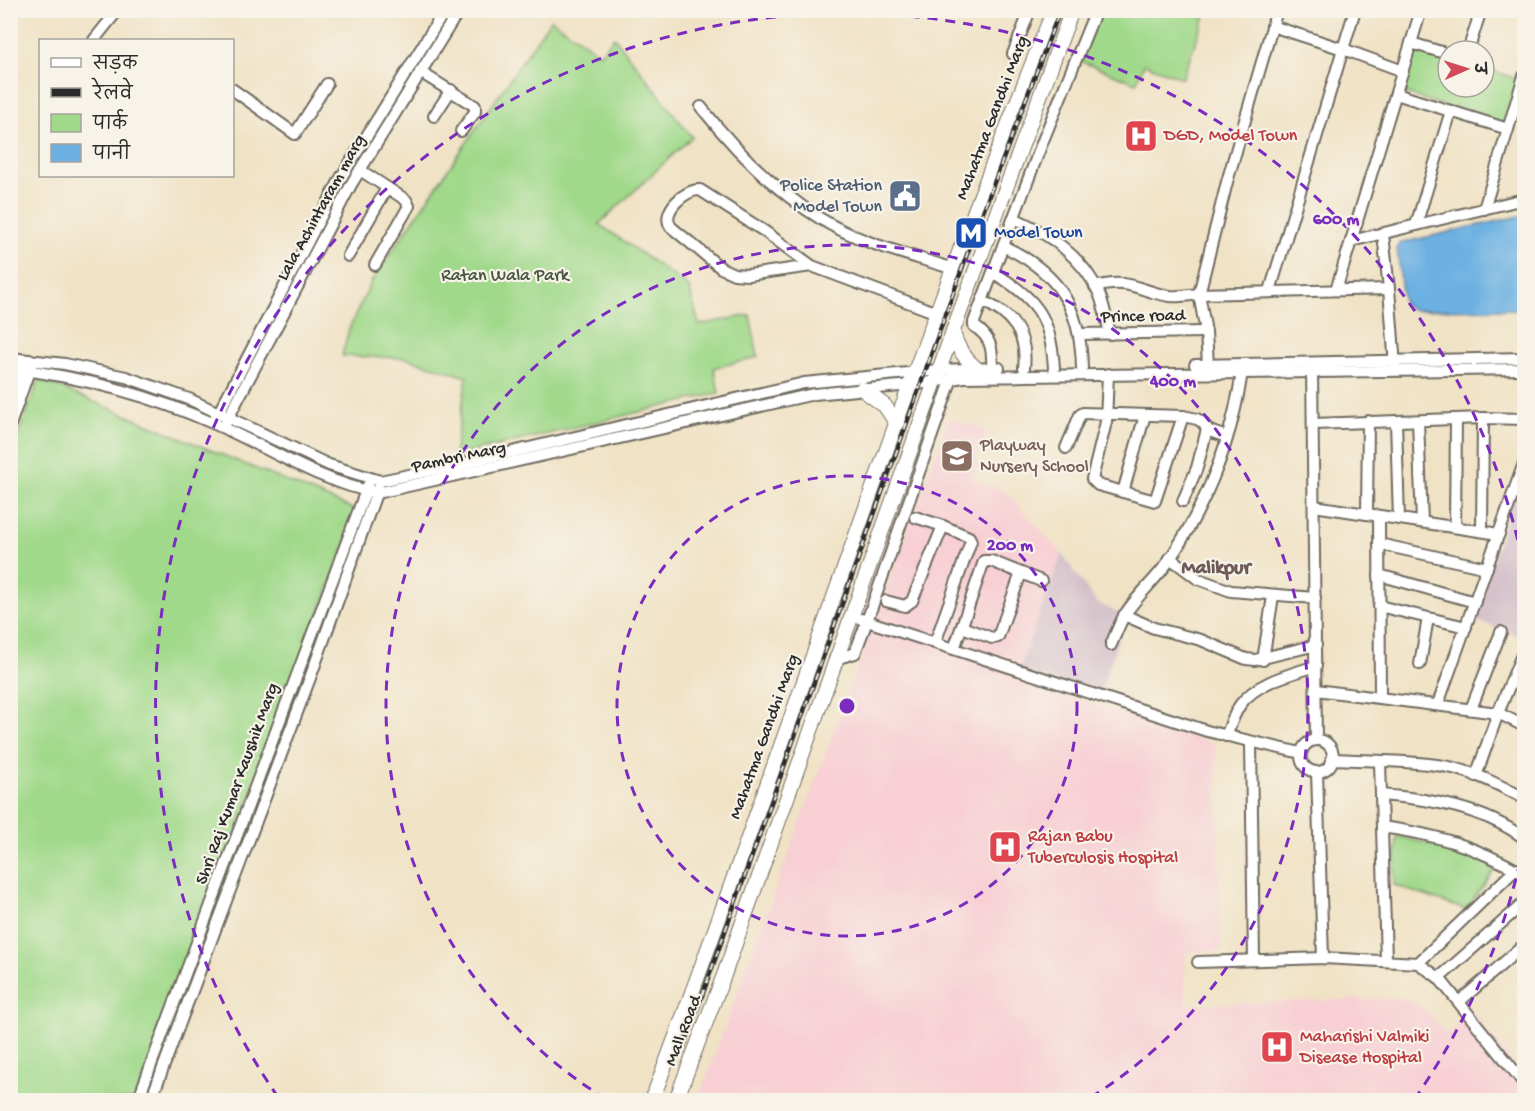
<svg xmlns="http://www.w3.org/2000/svg" width="1535" height="1111" viewBox="0 0 1535 1111" font-family="'Gochi Hand','Playpen Sans Deva',sans-serif">
	<style>
		.built { fill: #f7cfd4 }
		.industrial { fill: #d2bdc8 }
		.green { fill: #a1d98b; stroke: #66825b; stroke-width: 1.5 }
		.water { fill: #6cb1e2; stroke: #4c6e86; stroke-width: 1.5 }
		.lines { fill: none; stroke-linecap: round; stroke-linejoin: round }
		.minor-casing { stroke: #706b61; stroke-width: 14 }
		.major-casing { stroke: #706b61; stroke-width: 16 }
		.minor { stroke: #fff; stroke-width: 10 }
		.major { stroke: #fff; stroke-width: 14 }
		.rail-casing { stroke: #2b2b2b; stroke-width: 4.5 }
		.rail { stroke: #f7f3e8; stroke-width: 2; stroke-dasharray: 7; stroke-linecap: butt }
		.ring { fill: none; stroke: #7b2cbf; stroke-width: 3; stroke-dasharray: 10 8 }
		.labels { text-anchor: middle; dominant-baseline: central; stroke-width: 4.5; stroke-linejoin: round; paint-order: stroke }
		.street-label { font-size: 18px; fill: #2b2b2b; stroke: #f7f3e8 }
		.health-label { font-size: 18px; fill: #be3a42; stroke: #f7f3e8; text-anchor: start }
		.service-label { font-size: 18px; fill: #4e5e75; stroke: #f7f3e8; text-anchor: end }
		.transit-label { font-size: 18px; fill: #164399; stroke: #f7f3e8; text-anchor: start }
		.park-label { font-size: 18px; fill: #485643; stroke: #f7f3e8 }
		.education-label { font-size: 18px; fill: #785e54; stroke: #f7f3e8; text-anchor: start }
		.neighbourhood-label { font-size: 20px; font-weight: bold; fill: #6d5a58; stroke: #f7f3e8 }
		.centre { fill: #7b2cbf; stroke: #f7f3e8; stroke-width: 3 }
		.ring-label { font-size: 18px; text-anchor: middle; font-weight: bold; fill: #7b2cbf; stroke: #f7f3e8; stroke-width: 4.5; stroke-linejoin: round; paint-order: stroke }
	</style>
	<rect width="100%" height="100%" fill="#f7f3e8"/>
	<filter id="ink" filterUnits="userSpaceOnUse"><feTurbulence type="fractalNoise" baseFrequency=".0167" numOctaves="2"/><feDisplacementMap in="SourceGraphic" scale="12" xChannelSelector="R" yChannelSelector="G"/><feConvolveMatrix kernelMatrix="1 2 1 2 8 2 1 2 1" color-interpolation-filters="sRGB"/></filter>
	<filter id="wash" filterUnits="userSpaceOnUse"><feTurbulence type="fractalNoise" baseFrequency=".008" numOctaves="4" result="noise"/><feDisplacementMap in="SourceGraphic" scale="24" xChannelSelector="R" yChannelSelector="G"/><feGaussianBlur stdDeviation="1.35" result="paint"/><feColorMatrix in="noise" values="0 0 0 0 0 0 0 0 0 0 0 0 0 0 0 0 0 1.4 0 .05"/><feComposite in="paint" operator="in"/></filter>
	<g filter="url(#wash)">
		<rect width="100%" height="100%" fill="#f0e2c5"/>
		<!-- built -->
		<path class="built" d="M949 418 987 431 971 479 1005 491 1062 554 1015 679 1216 744 1221 950 1185 952 1186 1005 1402 998 1419 1005 1447 1034 1472 1012 1524 1078V1100H698Z"/>
		<!-- industrial -->
		<g class="industrial">
			<path d="M1524 468V638L1472 619Z"/>
			<path d="M1062 554 1097 603 1127 616 1098 697 1019 669Z"/>
		</g>
		<!-- green -->
		<g class="green">
			<path d="M1101 11H1207L1182 78 1144 64 1136 83 1080 61Z"/>
			<path d="M551 19 600 54 614 37 692 137 599 224 689 287 699 325 750 315 758 357 714 368 719 393 454 456 467 377 406 358 342 356 349 329 371 282Z"/>
			<path d="M1414 46 1448 57V87H1484V68L1518 79 1504 125 1400 92Z"/>
			<path d="M39 379 358 511 136 1100H11L10 458Z"/>
			<path d="M1397 836 1501 862 1466 910 1394 885Z"/>
		</g>
		<!-- water -->
		<path class="water" d="M1524 215V309L1413 310 1407 307 1403 302 1397 247 1401 243Z"/>
	</g>
	<g filter="url(#ink)">
		<g class="lines">
			<!-- minor casing -->
			<g class="minor-casing">
				<g id="minor">
					<path d="M1355 10 1343 49 1403 71"/>
					<path d="M94 40 118 10"/>
					<path d="M1411 43 1448 54"/>
					<path d="M1468 51 1481 10"/>
					<path d="M1013 54 1030 10"/>
					<path d="M420 72 475 106V112L461 131"/>
					<path d="M232 89 295 134 327 84"/>
					<path d="M1396 94 1508 129"/>
					<path d="M701 107C735 150 774 190 821 219 861 244 911 255 954 269"/>
					<path d="M434 116 451 90"/>
					<path d="M360 170 406 200 409 206 375 265"/>
					<path d="M1484 209 1524 76"/>
					<path d="M1014 218C1049 234 1082 256 1099 293 1104 306 1107 321 1110 334"/>
					<path d="M1416 225 1451 111"/>
					<path d="M1351 241 1421 10"/>
					<path d="M1003 246C1058 272 1081 307 1082 368"/>
					<path d="M348 256 387 188"/>
					<path d="M812 266 764 231 700 190C685 189 660 212 671 227L721 268 734 274 748 275 812 266 937 313"/>
					<path d="M994 273C1036 298 1051 317 1054 368"/>
					<path d="M1095 287C1131 277 1139 292 1170 296 1180 297 1190 295 1199 294L1389 289 1383 234"/>
					<path d="M1389 289 1395 366"/>
					<path d="M1336 290 1351 241 1524 199"/>
					<path d="M1270 291 1343 49 1272 26"/>
					<path d="M982 301C1012 314 1028 334 1024 368"/>
					<path d="M1080 334 1206 332"/>
					<path d="M10 358 65 364 126 377 189 399 329 465 380 481 462 464 804 383 939 370 999 368"/>
					<path d="M1195 365 1524 358"/>
					<path d="M1208 365 1206 332 1199 294 1227 182 1277 10"/>
					<path d="M1312 366 1316 740"/>
					<path d="M10 368C82 377 151 395 217 425 269 448 320 482 377 493L814 394 911 385 964 377 1524 369"/>
					<path d="M992 369C993 349 991 337 974 326V322L1044 138 1096 10"/>
					<path d="M10 397 23 363"/>
					<path d="M1183 416 1197 419 1202 422 1209 431 1227 437"/>
					<path d="M216 418 342 176 445 10"/>
					<path d="M1396 421 1399 519"/>
					<path d="M1418 421 1422 522"/>
					<path d="M226 422 352 183 459 10"/>
					<path d="M1313 424 1483 418 1524 419"/>
					<path d="M10 425 31 365"/>
					<path d="M1066 448 1080 415 1083 413 1183 416 1155 501 1098 485 1092 479 1106 422 1108 374"/>
					<path d="M1123 492 1145 415"/>
					<path d="M1183 501 1197 468 1207 429"/>
					<path d="M1314 506 1499 534"/>
					<path d="M1367 514 1368 421"/>
					<path d="M1379 516 1380 698"/>
					<path d="M915 517 943 526 969 537 971 541 935 643"/>
					<path d="M1455 527 1456 419"/>
					<path d="M1482 531 1483 418"/>
					<path d="M1379 544 1487 568"/>
					<path d="M1170 558 1198 579 1231 591 1315 598"/>
					<path d="M1379 575 1475 602"/>
					<path d="M886 601 905 606 912 601 943 526"/>
					<path d="M1379 606 1466 627"/>
					<path d="M1124 615 1154 628 1201 640 1246 659 1255 660 1316 645"/>
					<path d="M861 619 867 621 952 378"/>
					<path d="M962 627 992 638 998 637 1021 573"/>
					<path d="M1111 645C1115 635 1119 625 1124 616 1136 596 1155 581 1168 562 1206 505 1232 440 1242 372"/>
					<path d="M954 649 984 561H991L1041 581"/>
					<path d="M835 659 855 653 867 621 1207 731 1301 753"/>
					<path d="M1263 660 1273 596"/>
					<path d="M1420 664 1428 618"/>
					<path d="M1316 690 1498 713 1524 726"/>
					<path d="M1438 704 1524 463"/>
					<path d="M1471 709 1501 632"/>
					<path d="M1226 736C1230 726 1234 714 1240 705 1256 682 1291 674 1316 666"/>
					<circle cx="1317" cy="756" r="16"/>
					<path d="M1251 743 1254 960"/>
					<path d="M1332 759C1369 761 1407 760 1443 766 1471 770 1499 785 1524 798"/>
					<path d="M1380 762 1386 960"/>
					<path d="M1317 772 1323 958"/>
					<path d="M1476 776 1498 713 1524 650"/>
					<path d="M1381 795C1431 799 1483 808 1524 838"/>
					<path d="M1382 827C1439 835 1474 846 1524 874"/>
					<path d="M1198 962 1323 958 1418 963 1439 978 1524 1083"/>
					<path d="M1418 963 1516 869"/>
					<path d="M1439 978 1524 903"/>
					<path d="M1459 1002 1524 945"/>
					<path d="M138 1100 368 485"/>
					<path d="M151 1100 313 670 378 488"/>
				</g>
			</g>
			<!-- major casing -->
			<g class="major-casing">
				<g id="major">
					<path d="M953 331C956 347 965 359 977 369"/>
					<path d="M862 389 885 406 897 424"/>
					<path d="M652 1100C789 738 907 369 1054 10"/>
					<path d="M676 1100 724 975 953 331 1072 10"/>
				</g>
			</g>
			<!-- minor -->
			<use href="#minor" class="minor"/>
			<!-- major -->
			<use href="#major" class="major"/>
			<!-- rail casing -->
			<g class="rail-casing">
				<path id="rail" d="M683 1049 974 235 1060 10"/>
			</g>
			<!-- rail -->
			<use href="#rail" class="rail"/>
		</g>
	</g>
	<!-- distance rings -->
	<g class="ring">
		<circle cx="847" cy="706" r="230"/>
		<path d="M606 1099A461 461 0 1 1 1088 1099"/>
		<path d="M1524 844A691 691 0 0 1 1416 1097M278 1097A691 691 0 1 1 1524 568"/>
	</g>
	<!-- icons -->
	<defs>
		<g id="hospital-square" transform="scale(1.725)"><rect x="-9" y="-9" width="18" height="18" rx="4" fill="#e0444e" stroke="#f7f3e8"/><path d="M-5-5h3v3.5h4V-5h3V5h-3V1.5h-4V5h-3Z" fill="#fff"/></g>
		<g id="civic-square" transform="scale(1.725)"><rect x="-9" y="-9" width="18" height="18" rx="4" fill="#5c6f8a" stroke="#f7f3e8"/><path d="M-.6-6.5H3V-4.5H.6V-3L4-1V1h2V6H-6V1h2V-1L-.6-3ZM-1.2 2.5V6h2.4V2.5Z" fill="#fff"/></g>
		<g id="metro-square" transform="scale(1.725)"><rect x="-9" y="-9" width="18" height="18" rx="4" fill="#1a4fb4" stroke="#f7f3e8"/><path d="M-5.5 5V-5H-3L0 0L3-5H5.5V5H3V-.5L0 4L-3-.5V5Z" fill="#fff"/></g>
		<g id="school-square" transform="scale(1.725)"><rect x="-9" y="-9" width="18" height="18" rx="4" fill="#8d6e63" stroke="#f7f3e8"/><path d="M0-5L7-2L0 1L-7-2ZM-4 1L0 2.5L4 1V4Q0 6-4 4Z" fill="#fff"/></g>
	</defs>
	<g fill-rule="evenodd">
		<use href="#hospital-square" x="1141" y="136"/>
		<use href="#civic-square" x="905" y="196"/>
		<use href="#metro-square" x="971" y="233"/>
		<use href="#school-square" x="957" y="456"/>
		<use href="#hospital-square" x="1005" y="847"/>
		<use href="#hospital-square" x="1277" y="1047"/>
	</g>
	<g class="labels">
		<!-- street labels -->
		<g class="street-label">
			<text transform="translate(993 118) rotate(-69)">Mahatma Gandhi Marg</text>
			<text transform="translate(322 208) rotate(-61)">Lala Achintaram marg</text>
			<text transform="translate(1143 317) rotate(-1)">Prince road</text>
			<text transform="translate(459 458) rotate(-12)">Pambri Marg</text>
			<text transform="translate(765 737) rotate(-70)">Mahatma Gandhi Marg</text>
			<text transform="translate(238 784) rotate(-70)">Shri Raj Kumar Kaushik Marg</text>
			<text transform="translate(684 1031) rotate(-69)">Mall Road</text>
		</g>
		<!-- health labels -->
		<g class="health-label">
			<text x="1164" y="136">DGD, Model Town</text>
			<text x="1028" y="837">Rajan Babu<tspan x="1028" dy="21">Tuberculosis Hospital</tspan></text>
			<text x="1300" y="1037">Maharishi Valmiki<tspan x="1300" dy="21">Disease Hospital</tspan></text>
		</g>
		<!-- service labels -->
		<g class="service-label">
			<text x="882" y="186">Police Station<tspan x="882" dy="21">Model Town</tspan></text>
		</g>
		<!-- transit labels -->
		<g class="transit-label">
			<text x="994" y="233">Model Town</text>
		</g>
		<!-- park labels -->
		<g class="park-label">
			<text x="505" y="276">Ratan Wala Park</text>
		</g>
		<!-- education labels -->
		<g class="education-label">
			<text x="980" y="446">Playway<tspan x="980" dy="21">Nursery School</tspan></text>
		</g>
		<!-- neighbourhood labels -->
		<g class="neighbourhood-label">
			<text x="1216" y="569">Malikpur</text>
		</g>
	</g>
	<circle cx="847" cy="706" r="9" class="centre"/>
	<g class="ring-label">
		<text x="1336" y="224">600 m</text>
		<text x="1173" y="386">400 m</text>
		<text x="1010" y="550">200 m</text>
	</g>
	<!-- margin -->
	<rect width="1535" height="1111" fill="none" stroke="#f7f3e8" stroke-width="36"/>
	<!-- legend -->
	<rect x="39" y="39" width="195" height="138" fill="#f7f3e8" stroke="#a5a39c" stroke-width="1.5"/>
	<rect x="51" y="58" width="30" height="9" fill="#ffffff" stroke="#a5a39c" stroke-width="1.5"/>
	<text x="93" y="69" font-size="18" fill="#2b2b2b">सड़क</text>
	<rect x="51" y="88" width="30" height="9" fill="#2b2b2b" stroke="#a5a39c" stroke-width="1.5"/>
	<text x="93" y="99" font-size="18" fill="#2b2b2b">रेलवे</text>
	<rect x="51" y="114" width="30" height="18" fill="#a1d98b" stroke="#a5a39c" stroke-width="1.5"/>
	<text x="93" y="129" font-size="18" fill="#2b2b2b">पार्क</text>
	<rect x="51" y="144" width="30" height="18" fill="#6cb1e2" stroke="#a5a39c" stroke-width="1.5"/>
	<text x="93" y="159" font-size="18" fill="#2b2b2b">पानी</text>
	<!-- north arrow -->
	<g transform="translate(1466 69) rotate(87)"><circle r="28" fill="#f7f3e8" stroke="#a5a39c" stroke-width="1.5"/>
	<path d="M0-4.5L10 22L0 15L-10 22Z" fill="#d1495b"/>
	<text y="-9" font-size="16" font-weight="bold" text-anchor="middle" fill="#2b2b2b">उ</text>
	</g>
</svg>
